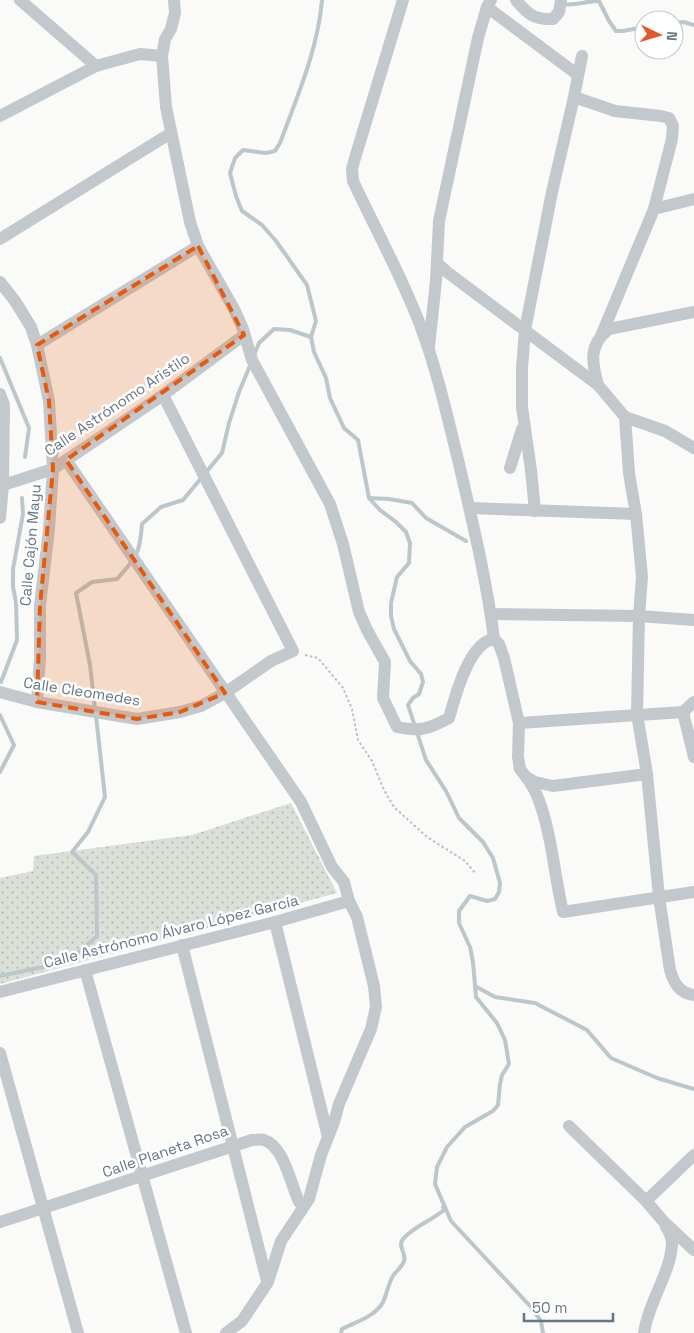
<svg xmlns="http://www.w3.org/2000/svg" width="694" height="1333" viewBox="0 0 694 1333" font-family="'Space Grotesk',sans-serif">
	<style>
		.grass { fill: url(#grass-dots) }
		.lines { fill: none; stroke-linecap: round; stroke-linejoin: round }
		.stream { stroke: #bbc7cb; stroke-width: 4 }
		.path { stroke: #bbbfc2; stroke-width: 2; stroke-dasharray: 2.5 2.5; stroke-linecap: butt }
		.minor { stroke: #c3c8cc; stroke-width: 12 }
		.marked { fill: #e8590c; fill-opacity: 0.2; stroke: #e8590c; stroke-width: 4; stroke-dasharray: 10 6; stroke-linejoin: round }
		.labels { text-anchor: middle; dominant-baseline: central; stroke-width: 5; stroke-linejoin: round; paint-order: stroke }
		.street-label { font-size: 15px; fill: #657683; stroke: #fff }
	</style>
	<defs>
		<pattern id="grass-dots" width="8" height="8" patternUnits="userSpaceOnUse" patternTransform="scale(1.25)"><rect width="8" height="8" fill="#dadfd7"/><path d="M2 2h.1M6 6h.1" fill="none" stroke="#b4b9b4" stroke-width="1.8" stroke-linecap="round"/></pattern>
	</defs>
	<rect width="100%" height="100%" fill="#fafaf8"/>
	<!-- grass -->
	<path class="grass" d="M291 803 337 893 0 984V878L33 871 34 856 192 835Z"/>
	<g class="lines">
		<!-- stream -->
		<g class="stream">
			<path d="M322 0C318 49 297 97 280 143L275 151 266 153 243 150 235 158 230 173 236 196 242 211 262 225 276 241 307 285 316 321 311 337 314 352 326 378 330 398 344 428 358 440 369 498 380 510 396 522 406 532 410 543 409 563 397 577 391 603V616L394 629 410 661 421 674 423 682 419 694 413 698 408 705 426 760 446 791 459 818 483 842 493 858 500 883 499 892 495 899 487 901 470 896 459 911V923L470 947 473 962 476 997 497 1023 505 1040 509 1064 502 1075 500 1084 498 1105 493 1111 465 1127 447 1147 437 1167 435 1184 451 1221 531 1307 541 1321 543 1333"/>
			<path d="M562 4C574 6 587 1 599 1L609 21 616 31H623L644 27"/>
			<path d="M674 23 684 22 694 25"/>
			<path d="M254 355 259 343 274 329 290 330 311 337"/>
			<path d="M0 358 29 428 25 457"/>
			<path d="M369 498 389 499 412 503 426 518 466 541"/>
			<path d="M1 682 17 640 16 602 13 587V569L23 514 22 498"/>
			<path d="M95 709 90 665 76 593 92 582 117 579C137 557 140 553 142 524L161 507 183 500 222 453 229 423 239 392 251 363"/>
			<path d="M0 715 14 745 0 772"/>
			<path d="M0 976 43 967 79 952 97 936 96 875 72 852 88 832 105 797 96 716"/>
			<path d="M475 986 495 997 535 1003 587 1030 611 1058 657 1078 694 1089"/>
			<path d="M341 1333 342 1329C356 1322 376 1316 383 1302 387 1294 388 1284 393 1276 396 1271 402 1267 404 1261 407 1253 397 1247 403 1239 414 1226 431 1221 444 1210L443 1207"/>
		</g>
		<!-- path -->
		<path class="path" d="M305 655 318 658 343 688 352 709 358 740 372 761 384 790 394 807 427 837 465 861 476 874"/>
		<!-- minor -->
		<g class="minor">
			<path d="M20 0 96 66"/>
			<path d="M403 0 355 158 352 169 353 181C375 228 400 273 419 322 437 369 448 419 460 468 473 524 487 582 494 639"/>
			<path d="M516 0C528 14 533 20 553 19L559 12 561 0"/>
			<path d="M487 7 578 75"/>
			<path d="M162 56 165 39 171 29 175 13 174 0"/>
			<path d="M574 97 615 111 661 116 669 118 673 126 672 139 654 209 601 336"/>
			<path d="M0 116 96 66 140 54 162 56 166 107 190 222 198 246 234 309 243 329 252 360 330 504 343 544 359 612 367 630 385 662 383 698 397 727C419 732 429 729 449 718 455 697 469 642 494 639L499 644 504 658 519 723 518 757 520 769 526 777 535 782 553 786 647 774"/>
			<path d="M654 209 694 199"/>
			<path d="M0 239 171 133"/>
			<path d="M437 263 447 272 598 385 625 417 629 473 636 514 642 577 639 616 637 714 647 774 659 897 670 970C674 983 679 993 694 995"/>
			<path d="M0 282 15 301 31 327 37 345 49 401 53 469 49 529 40 606V658L37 702"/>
			<path d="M37 345 198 246"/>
			<path d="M429 346 436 281 439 221 478 38 487 7 491 0"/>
			<path d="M598 385C592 363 588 345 609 329L694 312"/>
			<path d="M0 394 4 405 3 485 0 518"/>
			<path d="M625 417 665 431 694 448"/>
			<path d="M66 460 301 802 332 867 344 882 349 901 357 917 374 986 376 1007 371 1029 339 1104 334 1122 321 1155 309 1199 281 1241 268 1282 242 1321 226 1333"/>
			<path d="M510 468 522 429"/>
			<path d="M0 486 53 469 163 395 244 335"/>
			<path d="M470 508 636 514"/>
			<path d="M535 511 531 470 522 407V368L525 330 552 192 574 97 582 56"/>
			<path d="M491 614 639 616 694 620"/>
			<path d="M0 692 37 702 137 719 180 712 201 706 225 693 271 661 293 651 163 395"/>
			<path d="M683 712 694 757"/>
			<path d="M519 723 683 712 694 702"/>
			<path d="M527 778C531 784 536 791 538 798 552 834 554 874 563 912L694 892"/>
			<path d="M275 922 328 1137"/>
			<path d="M182 945 267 1281"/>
			<path d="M85 970 186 1333"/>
			<path d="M0 992 275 922 349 901"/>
			<path d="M0 1053 78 1333"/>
			<path d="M569 1126 646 1201 664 1222 694 1250"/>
			<path d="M646 1201 694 1155"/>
			<path d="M0 1222 252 1140C256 1140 261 1139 264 1140 284 1146 291 1185 299 1202L305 1204"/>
			<path d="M644 1333C648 1303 670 1274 672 1245 672 1238 670 1233 666 1227"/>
		</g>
	</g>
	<!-- marked area -->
	<path class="marked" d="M198 246 244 335 66 460 225 693 180 712 137 719 37 702 40 606 53 469 49 401 37 345Z"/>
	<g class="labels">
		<!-- street labels -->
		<g class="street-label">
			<text transform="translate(117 404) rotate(-34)">Calle Astrónomo Aristilo</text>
			<text transform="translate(30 545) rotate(-85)">Calle Cajón Mayu</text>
			<text transform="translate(82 691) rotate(9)">Calle Cleomedes</text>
			<text transform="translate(171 931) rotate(-14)">Calle Astrónomo Álvaro López García</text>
			<text transform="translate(165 1151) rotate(-19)">Calle Planeta Rosa</text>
		</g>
	</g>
	<!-- north arrow -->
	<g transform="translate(659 35) rotate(95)"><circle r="24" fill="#ffffff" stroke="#c1c8cd"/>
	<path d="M0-4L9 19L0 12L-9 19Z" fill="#e4572e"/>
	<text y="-8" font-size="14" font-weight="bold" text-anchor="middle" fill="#657683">N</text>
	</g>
	<!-- scale -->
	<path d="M524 1313v8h89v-8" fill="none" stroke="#657683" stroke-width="2.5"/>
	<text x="532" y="1313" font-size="15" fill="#657683" stroke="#ffffff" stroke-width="4" paint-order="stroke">50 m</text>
</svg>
